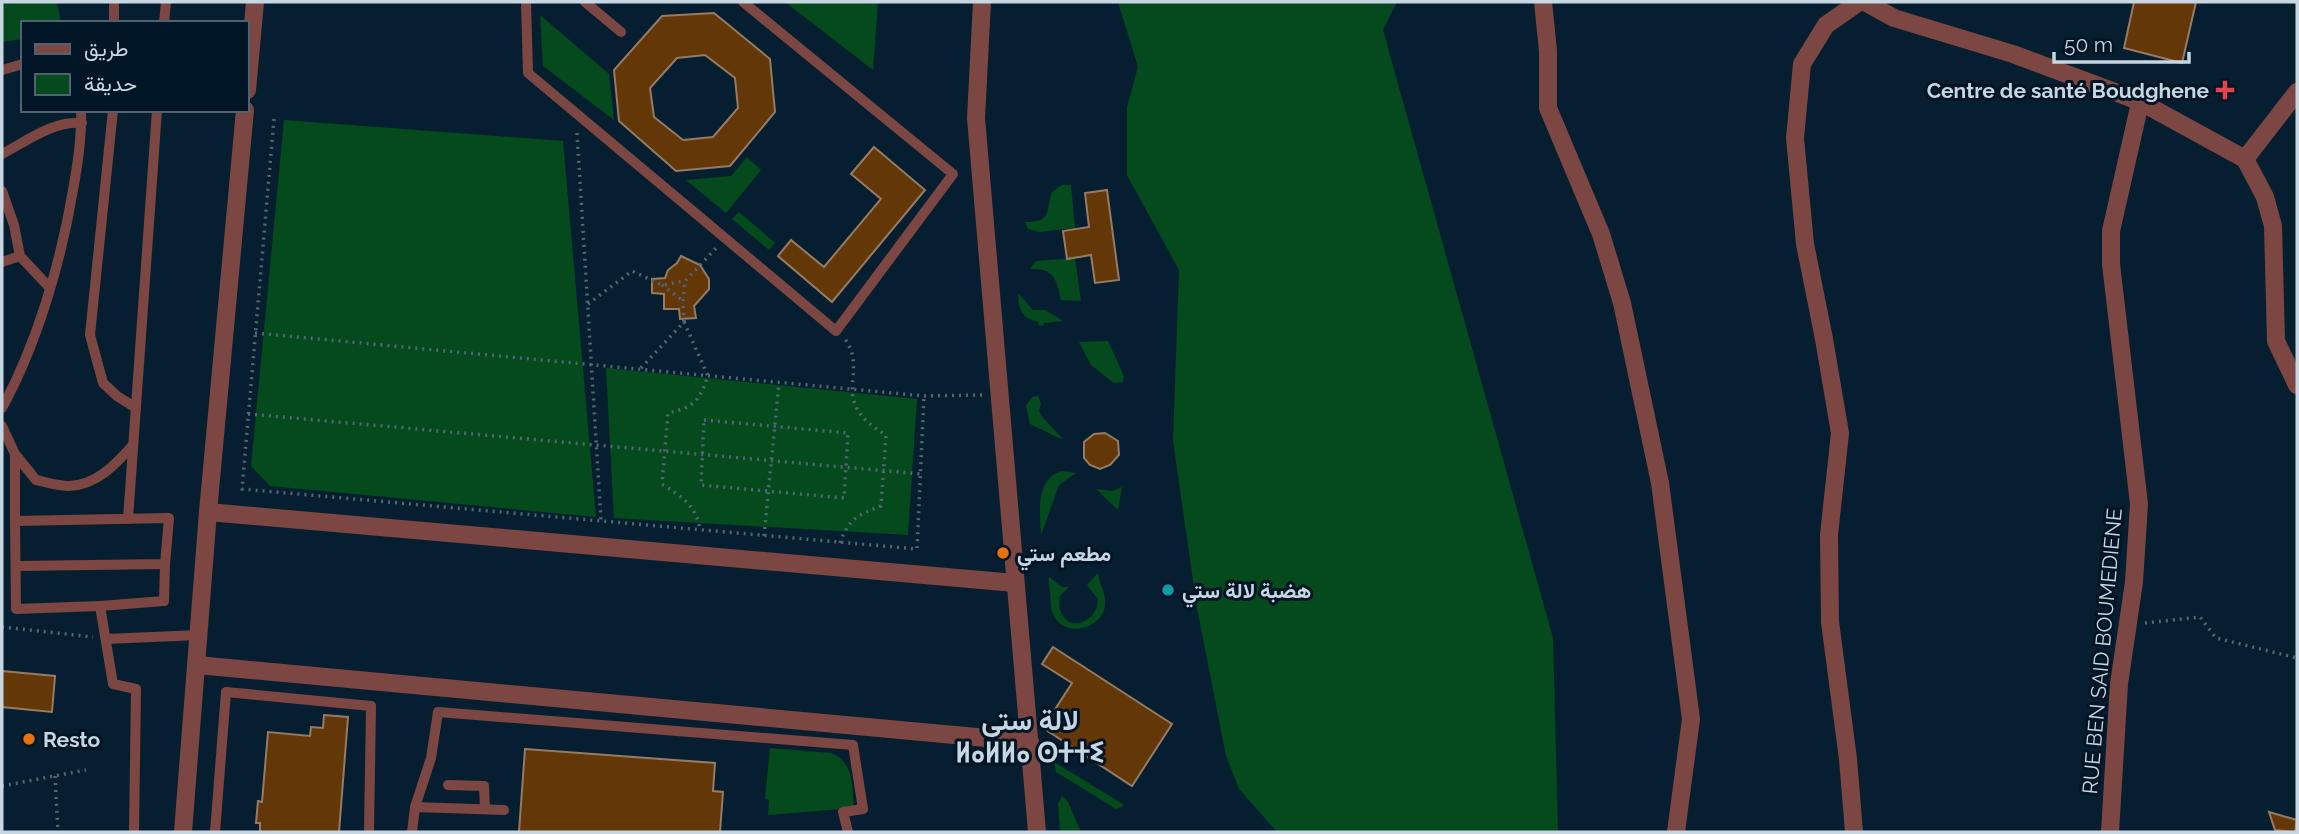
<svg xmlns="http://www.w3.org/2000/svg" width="2299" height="834" viewBox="0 0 2299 834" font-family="Raleway,Vazirmatn,'Noto Sans Tifinagh',sans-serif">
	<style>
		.green { fill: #044a1c }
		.building { fill: #633706; stroke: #957b66; stroke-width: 2; fill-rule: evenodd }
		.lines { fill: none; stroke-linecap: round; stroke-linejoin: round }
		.path { stroke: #526776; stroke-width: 3.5; stroke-dasharray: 2 5; stroke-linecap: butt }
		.service { stroke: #7c4742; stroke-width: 10 }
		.minor { stroke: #7c4742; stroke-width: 18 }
		.health-dot { fill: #e0444e; stroke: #001526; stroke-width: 2.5 }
		.food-dot { fill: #e8710a; stroke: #001526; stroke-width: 2.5 }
		.culture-dot { fill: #0f9aa8; stroke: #001526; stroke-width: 2.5 }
		.labels { text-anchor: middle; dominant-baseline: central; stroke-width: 6; stroke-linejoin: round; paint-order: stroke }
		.poi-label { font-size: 21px; font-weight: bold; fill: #c7d6e1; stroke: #001526; text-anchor: start }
		.street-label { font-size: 21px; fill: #c7d6e1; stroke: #001526 }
		.district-label { font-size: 28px; font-weight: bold; fill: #c7d6e1; stroke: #001526 }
	</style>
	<rect width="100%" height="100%" fill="#061f30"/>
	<!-- green -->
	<g class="green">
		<path d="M2 2H57L61 23H23V39L2 42Z"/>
		<path d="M785 2H878L873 70Z"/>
		<path d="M1118 2H1397L1383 30 1553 638 1558 832H1277L1239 789 1226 756 1197 608 1173 441 1179 270 1127 175V107L1138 67Z"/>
		<path d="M540 15 609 74 614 120 543 66Z"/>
		<path d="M284 120 563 141 596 517 270 486 251 466Z"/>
		<path d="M747 157 761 170 726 213 686 180 731 176Z"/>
		<path d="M1062 185H1071L1075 228 1039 232 1028 229 1025 222C1053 222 1045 212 1052 192Z"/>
		<path d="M739 212 775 243 769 250 732 219Z"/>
		<path d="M1075 258 1081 301 1061 300C1056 279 1055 268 1030 269L1036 261Z"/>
		<path d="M1018 293 1033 310H1045L1063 321 1044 323 1043 326 1038 325 1039 322C1022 319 1018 309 1018 293Z"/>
		<path d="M1108 341 1124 376 1123 382 1114 383 1091 365 1079 342Z"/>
		<path d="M606 368 917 399 908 535 614 518Z"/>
		<path d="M1038 396 1041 404 1039 411C1044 422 1056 429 1063 440L1030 424 1026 406 1032 397Z"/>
		<path d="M1062 471 1076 473 1059 485 1041 535C1040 514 1035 478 1062 471Z"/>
		<path d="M1122 487 1118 510 1096 489 1112 491Z"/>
		<path d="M1098 573C1099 582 1104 590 1105 599 1109 628 1064 641 1053 614 1050 607 1051 600 1050 592 1049 586 1048 583 1049 577L1062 587H1069L1060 596C1060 601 1058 607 1061 612 1070 634 1098 621 1098 599L1087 585Z"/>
		<path d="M770 748 831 753C854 762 852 786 854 808L768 815 769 800 765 798Z"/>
		<path d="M1054 762 1115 799 1124 805 1116 809 1056 772Z"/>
		<path d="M1062 796 1068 802 1081 832H1060L1058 803Z"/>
	</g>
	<!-- building -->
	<g class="building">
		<path d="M2134 2H2196L2182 63 2124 48Z"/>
		<path d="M714 13 770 59 775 112 730 166 676 171 619 121 614 70 662 16ZM705 55 735 78 738 108 713 137 683 140 654 117 650 88 677 58Z"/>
		<path d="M874 147 925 190 832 302 778 256 791 240 824 267 881 199 851 174Z"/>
		<path d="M1107 190 1119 280 1095 283 1091 255 1067 259 1063 231 1089 227 1085 193Z"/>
		<path d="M681 256 700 265 709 279V289L694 306 696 318 680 319 679 309H664V294L652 293V279L665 278 668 270 677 263Z"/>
		<path d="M1105 433 1118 441 1119 455 1110 465 1100 469 1090 465 1084 458V442L1094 434Z"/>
		<path d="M1053 647 1172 724 1132 786 1043 728 1072 683 1042 664Z"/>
		<path d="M2 671 55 676 52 712 2 707Z"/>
		<path d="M324 715 348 717 339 832H260V823H256L258 801 262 802 268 732 310 736 311 727 323 728Z"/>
		<path d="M525 749 715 763 713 791 723 792 720 832H519Z"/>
		<path d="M2269 812 2297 820 2295 832 2275 830Z"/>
	</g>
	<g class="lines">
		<!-- path -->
		<g class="path">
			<path d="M274 119 242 489 917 549 924 396"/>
			<path d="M577 133 601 520"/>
			<path d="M662 285 682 300"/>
			<path d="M588 304 632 271 662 285 685 281"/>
			<path d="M684 322 683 301 685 281 718 246"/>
			<path d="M255 333 924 396 982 395"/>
			<path d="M641 368 684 322 708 376C699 401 695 407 668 413L662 484C682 497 696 505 700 530"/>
			<path d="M248 414 921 474"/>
			<path d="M704 420 848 433 844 498 701 485Z"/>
			<path d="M764 536 779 383"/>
			<path d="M840 543C849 518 858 515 881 506L886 435C826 400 870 375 845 339"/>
			<path d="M2145 623 2200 617 2216 638 2297 658"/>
			<path d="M2 627 93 637"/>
			<path d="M55 776 58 832"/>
			<path d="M2 786 86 770"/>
		</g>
		<!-- service -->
		<g class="service">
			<path d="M526 2 528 73 836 331 953 174 743 2"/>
			<path d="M585 2 621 32"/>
			<path d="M114 23V2"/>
			<path d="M164 23 166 2"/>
			<path d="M2 70 23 64"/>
			<path d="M113 110 90 335 103 383 117 396 136 408"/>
			<path d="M2 154C27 141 52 121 82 123"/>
			<path d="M2 191 14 225 20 256 50 288"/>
			<path d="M2 262 20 256"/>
			<path d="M2 408C37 344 61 262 73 190 78 163 82 137 81 110"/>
			<path d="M2 426 15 454 36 480C46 482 58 486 69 486 97 485 116 464 133 445"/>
			<path d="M15 455V521"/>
			<path d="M128 519 157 110"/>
			<path d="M16 566 165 564 169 518 15 521 16 609 100 606 113 684 136 689 134 832"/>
			<path d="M100 606 164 601 165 564"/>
			<path d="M106 639 199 635"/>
			<path d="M448 785 484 786 485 809"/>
			<path d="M415 807 504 810"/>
			<path d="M215 832 226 692 371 706 369 832"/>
			<path d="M412 832 415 807 431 758 438 712 853 745 863 809 843 812 848 832"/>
		</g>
		<!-- minor -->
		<g class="minor">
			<path d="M982 2 976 118 1037 832"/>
			<path d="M1543 2 1548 51V108L1601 234 1622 303 1660 483 1691 719 1676 832"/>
			<path d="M1865 2 1894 18 2013 54 2139 101 2245 159 2265 197 2273 226 2276 341 2297 385"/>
			<path d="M247 90 255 2"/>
			<path d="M2245 159 2297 92"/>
			<path d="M208 512 1015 583"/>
			<path d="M197 665 1030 742"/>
			<path d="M183 832 208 512 245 110"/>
			<path d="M1854 832 1848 759 1830 622 1829 535 1840 433 1824 339 1805 244 1795 138 1802 64 1826 25 1859 2"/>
			<path d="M2110 832 2119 684 2134 582 2139 504 2111 264V231L2140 103 2139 101"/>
		</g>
	</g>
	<!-- markers -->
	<path class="health-dot" d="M2221.5 79.5h7v7h7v7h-7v7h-7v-7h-7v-7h7z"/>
	<g class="food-dot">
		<circle cx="1003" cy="553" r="7"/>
		<circle cx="29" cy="739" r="7"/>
	</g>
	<circle class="culture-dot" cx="1168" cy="590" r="7"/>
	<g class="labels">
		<!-- poi labels -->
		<g class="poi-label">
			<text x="2209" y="90" text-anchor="end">Centre de santé Boudghene</text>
			<text x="1017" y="553">مطعم ستي</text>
			<text x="1182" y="590">هضبة لالة ستي</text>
			<text x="43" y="739">Resto</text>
		</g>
		<!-- street labels -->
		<g class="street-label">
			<text transform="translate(2102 651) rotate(-85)">RUE BEN SAID BOUMEDIENE</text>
		</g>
		<!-- district labels -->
		<g class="district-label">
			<text x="1030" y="720">لالة ستي<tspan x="1030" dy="32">ⵍⴰⵍⵍⴰ ⵙⵜⵜⵉ</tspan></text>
		</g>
	</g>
	<!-- border -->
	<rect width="2299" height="834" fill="none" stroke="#c7d6e1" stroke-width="7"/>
	<!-- legend -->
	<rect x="21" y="21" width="228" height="91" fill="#001526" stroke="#506271" stroke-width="2"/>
	<rect x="35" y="44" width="35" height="10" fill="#7c4742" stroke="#506271" stroke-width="2"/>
	<text x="84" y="56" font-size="21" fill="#c7d6e1">طريق</text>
	<rect x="35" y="74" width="35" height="21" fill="#044a1c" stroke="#506271" stroke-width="2"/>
	<text x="84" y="91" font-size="21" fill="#c7d6e1">حديقة</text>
	<!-- scale -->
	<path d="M2054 52v10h135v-10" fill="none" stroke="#c7d6e1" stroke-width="3.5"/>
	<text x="2064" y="52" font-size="21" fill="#c7d6e1" stroke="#001526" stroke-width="5" paint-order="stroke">50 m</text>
</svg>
